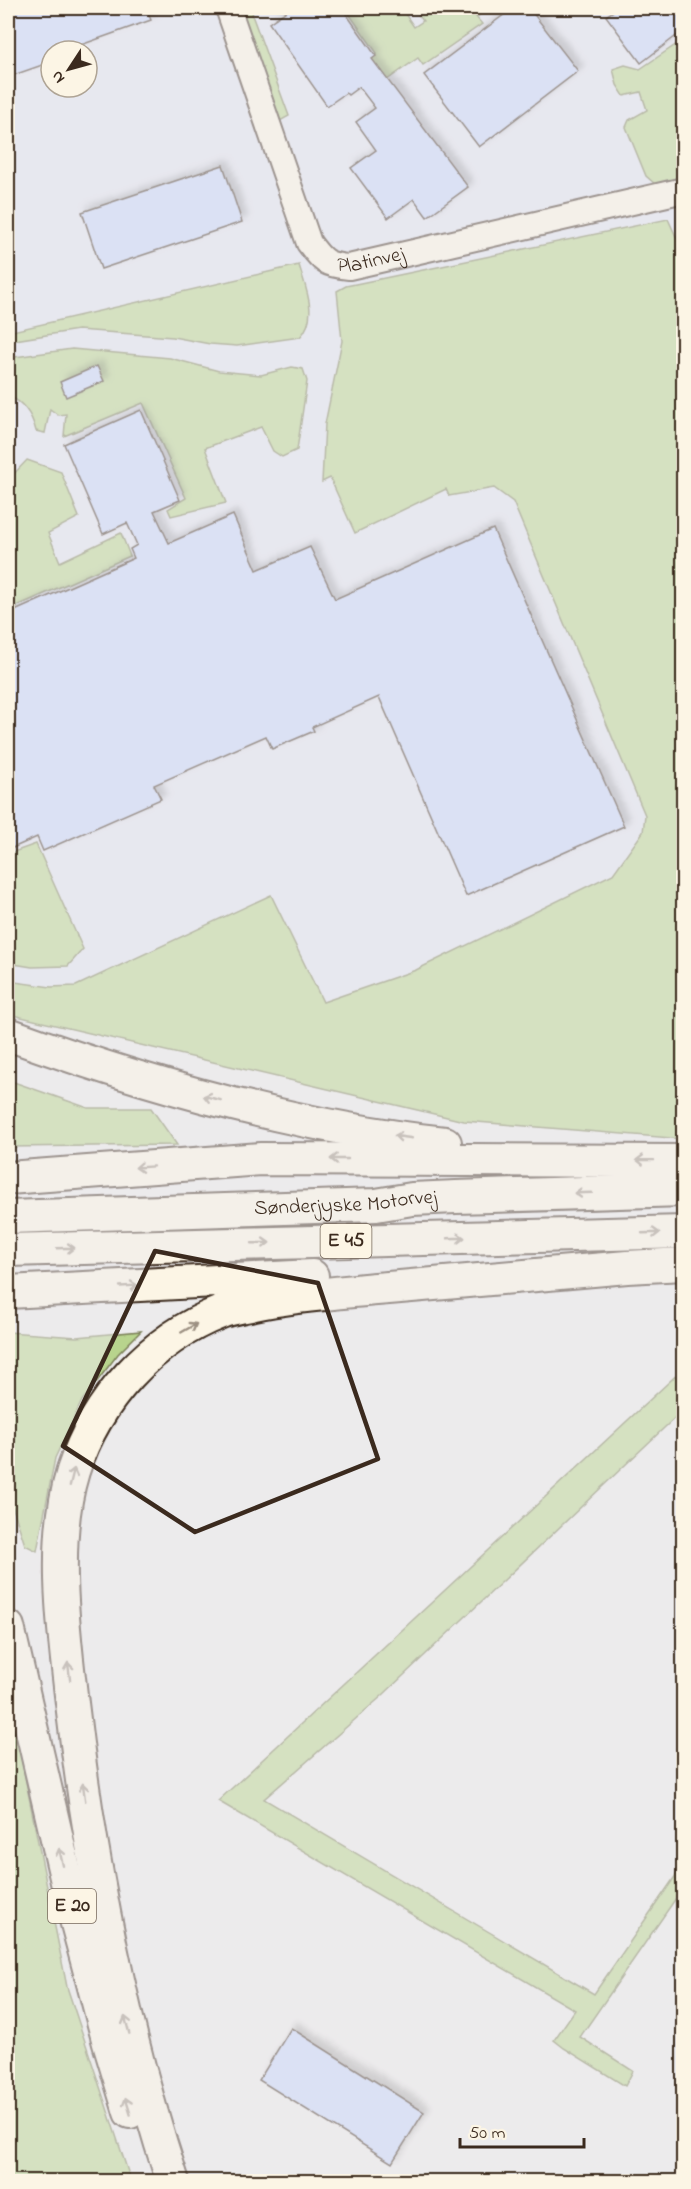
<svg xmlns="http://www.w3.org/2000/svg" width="691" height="2189" viewBox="0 0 691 2189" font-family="'Indie Flower',sans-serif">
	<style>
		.built { fill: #e1e4f1; fill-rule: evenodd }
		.green { fill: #b8d48d; stroke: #7a7f56; stroke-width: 1.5 }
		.building { fill: #c6d5fc; stroke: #3b2a1e; stroke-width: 1.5; filter: url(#shadow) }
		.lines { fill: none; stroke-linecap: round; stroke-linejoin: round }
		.secondary-casing { stroke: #3b2a1e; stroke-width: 28 }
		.highway-casing { stroke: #3b2a1e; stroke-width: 36 }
		.secondary { stroke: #fcf5e5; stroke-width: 24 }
		.highway { stroke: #fcf5e5; stroke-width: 32 }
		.oneway { stroke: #9c9082 }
		.marked { fill: none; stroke: #3b2a1e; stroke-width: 4.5; stroke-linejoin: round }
		.labels { text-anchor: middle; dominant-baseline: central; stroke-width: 5; stroke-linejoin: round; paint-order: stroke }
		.shield { fill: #fcf5e5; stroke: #75675a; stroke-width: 1.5 }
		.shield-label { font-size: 20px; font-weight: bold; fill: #3b2a1e }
		.street-label { font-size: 21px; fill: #3b2a1e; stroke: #fcf5e5 }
	</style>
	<defs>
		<filter id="shadow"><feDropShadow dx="5.5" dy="-5.5" stdDeviation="3" flood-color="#0004"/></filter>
	</defs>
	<rect width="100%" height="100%" fill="#ecebec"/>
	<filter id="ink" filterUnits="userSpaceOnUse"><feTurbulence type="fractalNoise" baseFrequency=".0167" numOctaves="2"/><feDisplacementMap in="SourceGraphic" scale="12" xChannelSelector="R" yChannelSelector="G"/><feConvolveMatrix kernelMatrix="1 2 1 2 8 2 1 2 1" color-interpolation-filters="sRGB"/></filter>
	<g filter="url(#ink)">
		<!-- built -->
		<path class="built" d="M8 8H683V1139L464 1121 8 1014ZM51 51H87V87H51Z"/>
		<!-- green -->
		<g class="green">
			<path d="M240 8H254L252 15 289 116 280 121Z"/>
			<path d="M345 8H401L414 27 423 21 414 8H491L476 17 482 24 423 65 418 58 387 80 372 59 377 53Z"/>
			<path d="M683 40V177L655 184 646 176 626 127 629 120 647 110 641 92 624 96 617 85 613 69 625 65 640 69Z"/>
			<path d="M668 219 684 254 683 1139 464 1121 8 1014V981L51 987 76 986 271 895 323 1002 416 970 613 874 643 832 645 815 513 502 494 488 449 496 446 489 355 533 330 478 322 482 325 424 342 341 337 291 346 286Z"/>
			<path d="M299 265C306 289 319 317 300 337L237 346 210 344 173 337 78 330 8 341V332Z"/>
			<path d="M72 349 170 358 219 371 261 375 292 367 303 369 307 381 297 450 282 457 273 451 261 427 205 448 226 503 171 516 168 509 186 498 143 403 64 436 66 414 58 415 50 409 45 433 36 431C32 415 24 402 8 396V358Z"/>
			<path d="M27 460 61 472 79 517 48 533 60 562 121 533 130 556 8 610V480Z"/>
			<path d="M36 844 83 949 68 966 32 967 8 963V854Z"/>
			<path d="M8 1080 88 1108H151L177 1145 8 1147Z"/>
			<path d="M141 1331 118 1354 82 1401 55 1458 37 1551 25 1545 8 1493V1332L77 1337Z"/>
			<path d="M683 1369V1410L383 1695 264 1799 594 1994 683 1865V1888L580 2037 633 2071 625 2086 564 2048 554 2040 575 2010 218 1801Z"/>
			<path d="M8 1692 67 1987 131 2181H8Z"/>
		</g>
		<!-- building -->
		<g class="building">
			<path d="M21 8H146L151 20 64 51H51V62L8 77V12Z"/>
			<path d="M291 8H342L376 56 372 59 468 187 427 217 414 199 388 218 351 168 376 150 356 122 375 108 359 87 348 95 346 93 327 106 269 23Z"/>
			<path d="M513 8H529L578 71 479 147 424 75Z"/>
			<path d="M618 8H684V30L641 63 606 16Z"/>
			<path d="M223 165 242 222 101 269 82 212Z"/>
			<path d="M97 366 104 381 66 397 60 382Z"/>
			<path d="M141 410 180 500 154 511 169 543 233 515 257 570 310 547 335 599 493 529 624 826 466 896 379 697 312 727 314 731 272 749 266 736 154 785 161 799 43 851 37 837 8 850V614L134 558 130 549 137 545 127 523 103 534 64 444Z"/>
			<path d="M291 2028 424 2112 392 2163 259 2080Z"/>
		</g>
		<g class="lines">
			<!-- secondary casing -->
			<g class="secondary-casing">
				<g id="secondary">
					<path id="s1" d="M228 8 309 243C323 262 326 265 349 267L684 190"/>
				</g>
			</g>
			<!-- highway casing -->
			<g class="highway-casing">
				<g id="highway">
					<path d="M8 1034C148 1085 296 1127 445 1143"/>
					<path d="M8 1178 261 1159 684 1161"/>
					<path id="s2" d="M8 1217 376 1205 412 1199 456 1197 684 1190"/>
					<path d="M8 1250 684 1232"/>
					<path d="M8 1292 312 1276"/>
					<path d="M8 1627 74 1912 109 2043 130 2112"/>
					<path d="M173 2182C121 2024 90 1860 71 1695 63 1627 52 1538 73 1471 96 1400 151 1339 221 1312 231 1308 243 1307 254 1304 294 1296 335 1293 376 1289 460 1282 544 1274 627 1267L684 1264"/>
				</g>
			</g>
			<!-- secondary -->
			<use href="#secondary" class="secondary"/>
			<!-- highway -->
			<use href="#highway" class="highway"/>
		</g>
		<!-- one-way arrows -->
		<defs><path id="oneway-shaft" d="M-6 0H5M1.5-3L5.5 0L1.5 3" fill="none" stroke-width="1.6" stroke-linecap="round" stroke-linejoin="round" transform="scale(1.5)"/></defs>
		<g class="oneway">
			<use href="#oneway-shaft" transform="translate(212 1098) rotate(-166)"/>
			<use href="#oneway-shaft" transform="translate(403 1137) rotate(-172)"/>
			<use href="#oneway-shaft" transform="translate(339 1159) rotate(-180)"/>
			<use href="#oneway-shaft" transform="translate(645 1160) rotate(-179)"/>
			<use href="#oneway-shaft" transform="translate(144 1167) rotate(176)"/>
			<use href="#oneway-shaft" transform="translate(583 1193) rotate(178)"/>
			<use href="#oneway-shaft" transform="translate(651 1233) rotate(-2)"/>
			<use href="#oneway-shaft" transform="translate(456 1238) rotate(-2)"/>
			<use href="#oneway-shaft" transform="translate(261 1243) rotate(-2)"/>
			<use href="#oneway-shaft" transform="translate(66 1248) rotate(-2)"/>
			<use href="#oneway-shaft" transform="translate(129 1286) rotate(-3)"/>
			<use href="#oneway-shaft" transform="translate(189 1328) rotate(-30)"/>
			<use href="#oneway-shaft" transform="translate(72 1477) rotate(-76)"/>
			<use href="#oneway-shaft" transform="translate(69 1671) rotate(-97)"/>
			<use href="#oneway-shaft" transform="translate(84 1792) rotate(-98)"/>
			<use href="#oneway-shaft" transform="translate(61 1857) rotate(-103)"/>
			<use href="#oneway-shaft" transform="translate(127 2025) rotate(-105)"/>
			<use href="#oneway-shaft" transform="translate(128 2106) rotate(-107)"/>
		</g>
	</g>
	<!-- marked area -->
	<path d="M0 0H691V2189H0ZM155 1251 318 1283 378 1459 195 1532 63 1446Z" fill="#ecebec" fill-opacity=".55" fill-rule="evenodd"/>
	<path class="marked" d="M155 1251 318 1283 378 1459 195 1532 63 1446Z"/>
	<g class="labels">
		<!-- shield labels -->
		<g class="shield">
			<rect x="320.5" y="1224" width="51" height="34" rx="4.5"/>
			<rect x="48" y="1889" width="48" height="34" rx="4.5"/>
		</g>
		<g class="shield-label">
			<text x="346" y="1241">E 45</text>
			<text x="72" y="1906">E 20</text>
		</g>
		<!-- street labels -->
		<g class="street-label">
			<text stroke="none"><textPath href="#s1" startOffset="320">Platinvej</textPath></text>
			<text stroke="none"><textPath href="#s2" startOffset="338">Sønderjyske Motorvej</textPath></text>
		</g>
	</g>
	<!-- margin -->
	<rect width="691" height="2189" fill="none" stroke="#fcf5e5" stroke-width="30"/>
	<rect x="15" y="15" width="661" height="2159" fill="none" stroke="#3b2a1e" stroke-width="2" filter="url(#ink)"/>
	<!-- north arrow -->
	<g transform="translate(69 69) rotate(234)"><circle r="28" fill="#fcf5e5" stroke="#afa495" stroke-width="1.5"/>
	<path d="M0-4.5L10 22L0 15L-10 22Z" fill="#3b2a1e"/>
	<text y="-9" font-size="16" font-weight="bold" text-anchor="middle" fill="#3b2a1e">N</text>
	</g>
	<!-- scale -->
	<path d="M460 2138v9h124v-9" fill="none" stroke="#3b2a1e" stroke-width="3"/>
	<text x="469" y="2138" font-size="18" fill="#3b2a1e" stroke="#fcf5e5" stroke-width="4.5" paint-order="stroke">50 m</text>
</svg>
